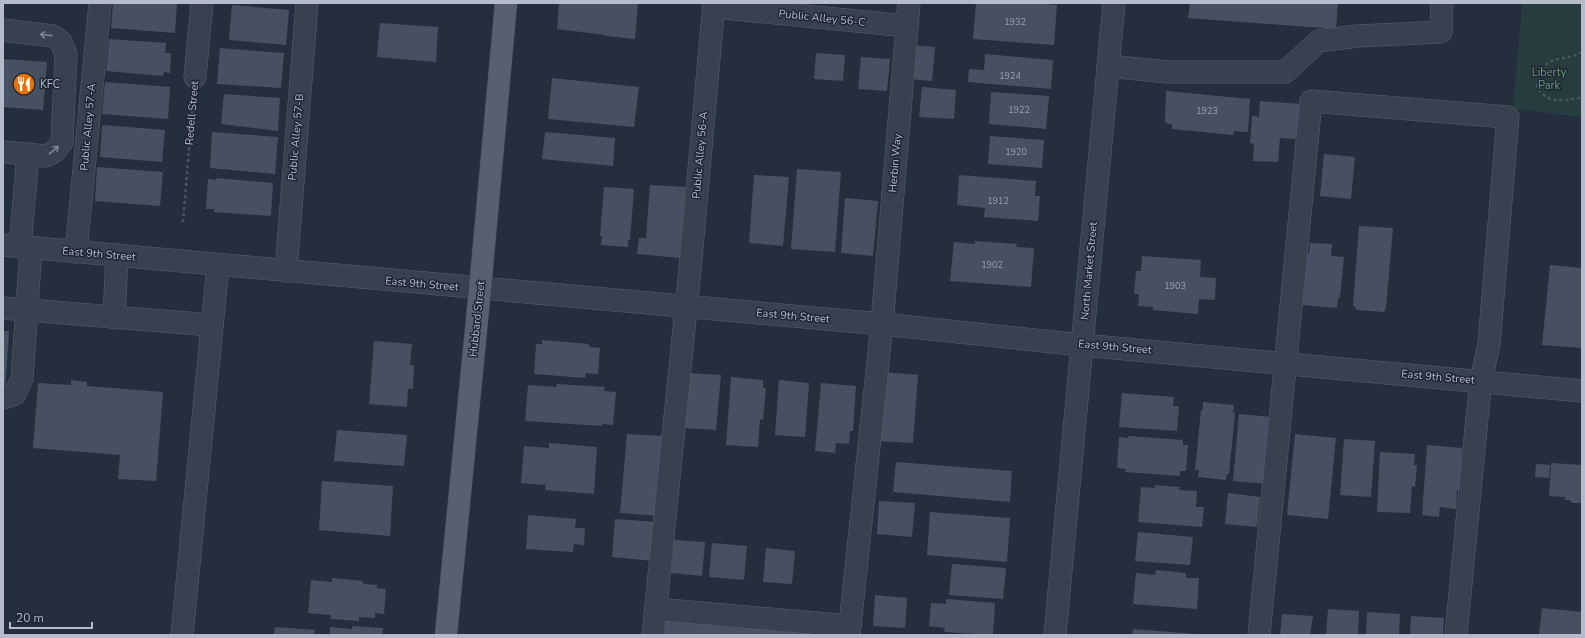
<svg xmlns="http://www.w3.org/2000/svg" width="1585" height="638" viewBox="0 0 1585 638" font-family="'Nunito Sans',sans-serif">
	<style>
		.green { fill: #263c3f }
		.building { fill: #455162 }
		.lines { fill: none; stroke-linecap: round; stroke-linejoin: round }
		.minor-casing { stroke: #565f6c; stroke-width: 23 }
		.major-casing { stroke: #414a57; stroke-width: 23 }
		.path { stroke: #44595c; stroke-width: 2.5; stroke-dasharray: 3 3; stroke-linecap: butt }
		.minor { stroke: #38414e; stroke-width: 22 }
		.major { stroke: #56606e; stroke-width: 22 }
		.oneway { stroke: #7c8592 }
		.labels { text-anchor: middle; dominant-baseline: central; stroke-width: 3; stroke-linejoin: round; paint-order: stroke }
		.number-label { font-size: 9px; fill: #98a1af }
		.street-label { font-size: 11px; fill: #b4bcc9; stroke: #1d2633 }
		.park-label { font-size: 11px; fill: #6b9a76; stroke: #1d2633 }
		.poi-label { font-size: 11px; fill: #b4bcc9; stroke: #1d2633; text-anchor: start }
	</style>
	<rect width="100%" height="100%" fill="#242f3e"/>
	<!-- green -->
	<path class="green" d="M1522 3H1582V117L1513 109Z"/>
	<!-- building -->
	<g class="building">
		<path d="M113 3H177L175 33 111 28Z"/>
		<path d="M559 3H638L635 39 605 36V35L557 29Z"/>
		<path d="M976 3H1036L1057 5 1054 45 973 39Z"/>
		<path d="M1190 3H1338L1336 29 1188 18Z"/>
		<path d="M232 5 289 10 286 45 229 40Z"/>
		<path d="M380 23 438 27 436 62 377 57Z"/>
		<path d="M109 39 166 43 165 53H171L170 73 164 72 163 76 106 71Z"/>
		<path d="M911 45 935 47 932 81 909 79Z"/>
		<path d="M220 48 284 53 281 88 217 84Z"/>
		<path d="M816 53 845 55 843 81 814 79Z"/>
		<path d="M985 54 1053 60 1051 89 968 82 969 69 984 70Z"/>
		<path d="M861 57 890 59 887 91 858 89Z"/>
		<path d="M3 59 47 62 43 110 3 107Z"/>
		<path d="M552 78 639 87 634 127 548 119Z"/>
		<path d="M105 82 170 87 168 119 102 114Z"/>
		<path d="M922 87 956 90 954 119 919 117Z"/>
		<path d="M1166 91 1250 99 1248 132 1234 131 1233 135 1172 129V124L1165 123Z"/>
		<path d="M991 92 1049 96 1046 129 989 124Z"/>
		<path d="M224 94 280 98 278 131 221 124Z"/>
		<path d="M1260 101 1300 104 1297 139 1280 138 1278 162 1253 161 1254 144 1250 143 1252 116 1259 117Z"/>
		<path d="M102 125 165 130 162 162 100 157Z"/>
		<path d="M212 132 278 137 275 174 210 168Z"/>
		<path d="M545 132 615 138 613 166 542 159Z"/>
		<path d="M990 136 1044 140 1042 168 988 164Z"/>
		<path d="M1324 154 1355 157 1351 199 1320 196Z"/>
		<path d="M97 167 163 172 160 206 95 201Z"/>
		<path d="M797 169 841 172 835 252 791 249Z"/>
		<path d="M754 175 789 177 783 246 749 243Z"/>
		<path d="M959 175 1036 181 1035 196H1040L1038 221 984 217 985 208 957 205Z"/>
		<path d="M216 178 273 183 271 216 214 212V209H206L208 179 216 180Z"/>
		<path d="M650 185 686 187 680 258 637 254 639 238H646Z"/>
		<path d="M604 187 634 189 630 240H628V247L601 245 602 236H600Z"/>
		<path d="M845 198 878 201 873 256 841 253Z"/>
		<path d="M1359 226 1393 228 1386 308 1384 312 1357 310 1353 305Z"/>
		<path d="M975 241 1017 244 1016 247 1034 248 1031 287 950 281 954 242 975 244Z"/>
		<path d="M1310 243 1332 244 1331 256 1344 257 1340 298H1338L1337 308 1302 305 1307 253 1309 254Z"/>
		<path d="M1142 256 1201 260 1200 277 1216 278 1215 300 1199 299 1198 314 1153 310V307L1138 306 1139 294H1134L1136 271H1141Z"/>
		<path d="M1550 265 1582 268V348L1542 345Z"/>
		<path d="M3 331H9L5 393H3Z"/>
		<path d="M542 340 589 344V347L600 348 598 374 586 373 585 378 534 374 536 344H542Z"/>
		<path d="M374 341 412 344 410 365H414L413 389H408L407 407 369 404Z"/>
		<path d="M883 372 918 375 913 443 878 441Z"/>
		<path d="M688 373 721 375 716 430 684 428Z"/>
		<path d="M731 377 763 380V388H766L763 420 760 419 758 447 726 445Z"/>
		<path d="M71 380 87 382V386L163 392 156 481 118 479 120 455 33 448 38 383 71 385Z"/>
		<path d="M779 380 809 383 805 437 775 435Z"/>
		<path d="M821 383 856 386 853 431H850L849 444 836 443 835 453 815 451Z"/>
		<path d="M557 384 605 387 604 391 616 392 613 425 602 424V426L525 421 528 385 556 387Z"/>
		<path d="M1122 393 1174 397 1173 406H1179L1177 431 1119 427Z"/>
		<path d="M1203 402 1234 405 1233 413H1235L1229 474H1227L1226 480 1198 477 1199 470H1195L1201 410H1203Z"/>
		<path d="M1239 414 1273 417 1267 484 1233 481Z"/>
		<path d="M337 430 407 435 404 466 334 461Z"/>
		<path d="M627 434 665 436 659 516 620 513Z"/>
		<path d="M1295 434 1336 438 1328 519 1287 515Z"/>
		<path d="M1128 436 1183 440V445H1188L1186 471H1180V476L1125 472 1126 469 1117 468 1119 437 1128 438Z"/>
		<path d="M1344 439 1375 441 1371 497 1340 495Z"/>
		<path d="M549 443 597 447 594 494 545 490 546 485 521 483 524 446 549 448Z"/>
		<path d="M1427 445 1462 448 1460 491 1457 490 1456 509 1440 507 1439 517 1422 515Z"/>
		<path d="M1380 452 1415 454 1414 465H1417L1415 487 1412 486 1410 513 1377 512Z"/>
		<path d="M896 462 1012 471 1010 502 893 492Z"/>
		<path d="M1551 463 1582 465V501L1580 503H1572L1570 500H1565V497L1549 496Z"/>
		<path d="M1536 464 1550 465 1549 478 1535 477Z"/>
		<path d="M322 481 393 486 390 536 319 530Z"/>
		<path d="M1155 485 1180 487 1179 490 1197 491 1196 507H1204L1202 527 1138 522 1141 487 1155 488Z"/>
		<path d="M1228 493 1260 497 1257 527 1225 524Z"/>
		<path d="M879 501 915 503 912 537 877 534Z"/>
		<path d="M930 512 1010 518 1007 562 927 555Z"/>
		<path d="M528 515 576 519 575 528H585L584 545 574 544 573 552 526 549Z"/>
		<path d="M615 519 657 522 654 561 612 557Z"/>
		<path d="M1138 532 1193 537 1190 565 1135 561Z"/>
		<path d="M674 540 705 542 702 576 671 573Z"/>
		<path d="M712 543 747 546 744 580 709 577Z"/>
		<path d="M766 548 795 551 792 584 763 582Z"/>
		<path d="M952 564 1006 568 1003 599 949 595Z"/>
		<path d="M1156 570 1186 573V578H1199L1197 609 1133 604 1136 573 1155 575Z"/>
		<path d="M332 578 363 581V584L377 585V588L386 589 384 614 375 613V618L359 617V621L331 619V615L308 613 311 580 332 582Z"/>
		<path d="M875 595 907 598 905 628 873 626Z"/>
		<path d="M946 599 995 603 993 635 944 632 945 628 929 626 931 603 946 604Z"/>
		<path d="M1542 608 1582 612V635H1539Z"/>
		<path d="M1328 609 1359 611 1358 635H1326Z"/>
		<path d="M1367 612 1400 614 1399 635H1366Z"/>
		<path d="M1282 614 1313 616 1310 635H1280Z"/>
		<path d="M1411 616 1444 618 1443 635H1410Z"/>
		<path d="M662 620 841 635H661Z"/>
		<path d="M352 626 383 628 382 635H330V627L352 629Z"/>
		<path d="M275 627 315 630 314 635H274Z"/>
		<path d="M1133 629 1196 634V635H1132Z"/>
	</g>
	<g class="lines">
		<!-- minor casing -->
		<g class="minor-casing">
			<g id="minor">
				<path d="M714 7 907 26"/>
				<path d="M3 30 53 36 61 42 66 54 62 142 55 151 46 156 3 152"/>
				<path d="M1108 66 1168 72H1285L1319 41 1357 36 1441 32 1442 3"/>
				<path d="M195 77 202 3"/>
				<path d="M3 245 882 324 1082 345 1582 391"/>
				<path d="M20 247 28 154"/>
				<path d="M76 252 100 3"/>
				<path d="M286 271 307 3"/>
				<path d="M3 308 212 325"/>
				<path d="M114 318 117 255"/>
				<path d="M3 398 15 394 22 378 31 248"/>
				<path d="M656 609 850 626"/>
				<path d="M182 635 218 265"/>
				<path d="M653 635 690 269 714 3"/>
				<path d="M849 635 882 324 909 3"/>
				<path d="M1055 635 1114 3"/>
				<path d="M1259 635 1311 101 1508 117 1489 344 1481 381 1477 418 1456 635"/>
			</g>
		</g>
		<!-- major casing -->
		<g class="major-casing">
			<path id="major" d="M446 635 480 289 506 3"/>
		</g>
		<!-- path -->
		<g class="path">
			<path d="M1582 52C1557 65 1545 50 1537 86 1547 106 1564 99 1582 98"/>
			<path d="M183 222 193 101"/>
		</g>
		<!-- minor -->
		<use href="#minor" class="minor"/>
		<!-- major -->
		<use href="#major" class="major"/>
	</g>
	<!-- one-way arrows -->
	<defs><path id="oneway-shaft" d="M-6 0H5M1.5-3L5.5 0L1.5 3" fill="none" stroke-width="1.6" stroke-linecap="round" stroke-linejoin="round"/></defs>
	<g class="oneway">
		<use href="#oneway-shaft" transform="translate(46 35) rotate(-174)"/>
		<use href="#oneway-shaft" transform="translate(54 150) rotate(-40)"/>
	</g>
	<!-- icons -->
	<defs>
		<g id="restaurant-disc" transform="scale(1.15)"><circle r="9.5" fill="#e8710a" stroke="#1d2633"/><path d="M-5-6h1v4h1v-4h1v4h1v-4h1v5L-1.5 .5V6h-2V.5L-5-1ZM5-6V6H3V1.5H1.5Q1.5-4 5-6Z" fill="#fff"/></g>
	</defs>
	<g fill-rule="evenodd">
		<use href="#restaurant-disc" x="24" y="84"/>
	</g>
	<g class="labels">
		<!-- number labels -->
		<g class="number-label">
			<text x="1015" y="22">1932</text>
			<text x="1010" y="76">1924</text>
			<text x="1019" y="110">1922</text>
			<text x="1207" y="111">1923</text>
			<text x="1016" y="152">1920</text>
			<text x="998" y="201">1912</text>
			<text x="992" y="265">1902</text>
			<text x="1175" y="286">1903</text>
		</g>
		<!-- street labels -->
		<g class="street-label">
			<text transform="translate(822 18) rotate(6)">Public Alley 56-C</text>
			<text transform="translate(192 113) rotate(-85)">Redell Street</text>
			<text transform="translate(88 127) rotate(-85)">Public Alley 57-A</text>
			<text transform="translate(296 137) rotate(-85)">Public Alley 57-B</text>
			<text transform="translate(700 155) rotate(-85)">Public Alley 56-A</text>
			<text transform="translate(895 163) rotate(-85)">Herbin Way</text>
			<text transform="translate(99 254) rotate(5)">East 9th Street</text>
			<text transform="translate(1089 271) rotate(-85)">North Market Street</text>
			<text transform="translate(422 284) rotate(5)">East 9th Street</text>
			<text transform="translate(793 316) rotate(5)">East 9th Street</text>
			<text transform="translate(477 319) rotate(-84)">Hubbard Street</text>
			<text transform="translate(1115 347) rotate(5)">East 9th Street</text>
			<text transform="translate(1438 377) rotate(5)">East 9th Street</text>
		</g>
		<!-- park labels -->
		<g class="park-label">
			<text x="1549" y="72">Liberty<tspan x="1549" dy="13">Park</tspan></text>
		</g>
		<!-- poi labels -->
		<g class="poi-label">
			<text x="40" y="84">KFC</text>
		</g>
	</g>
	<!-- border -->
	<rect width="1585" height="638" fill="none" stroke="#b4bcc9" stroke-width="8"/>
	<!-- scale -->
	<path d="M10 622v6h82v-6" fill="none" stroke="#b4bcc9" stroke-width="2"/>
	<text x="16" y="622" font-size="12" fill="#b4bcc9" stroke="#1d2633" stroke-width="3" paint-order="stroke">20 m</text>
</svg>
